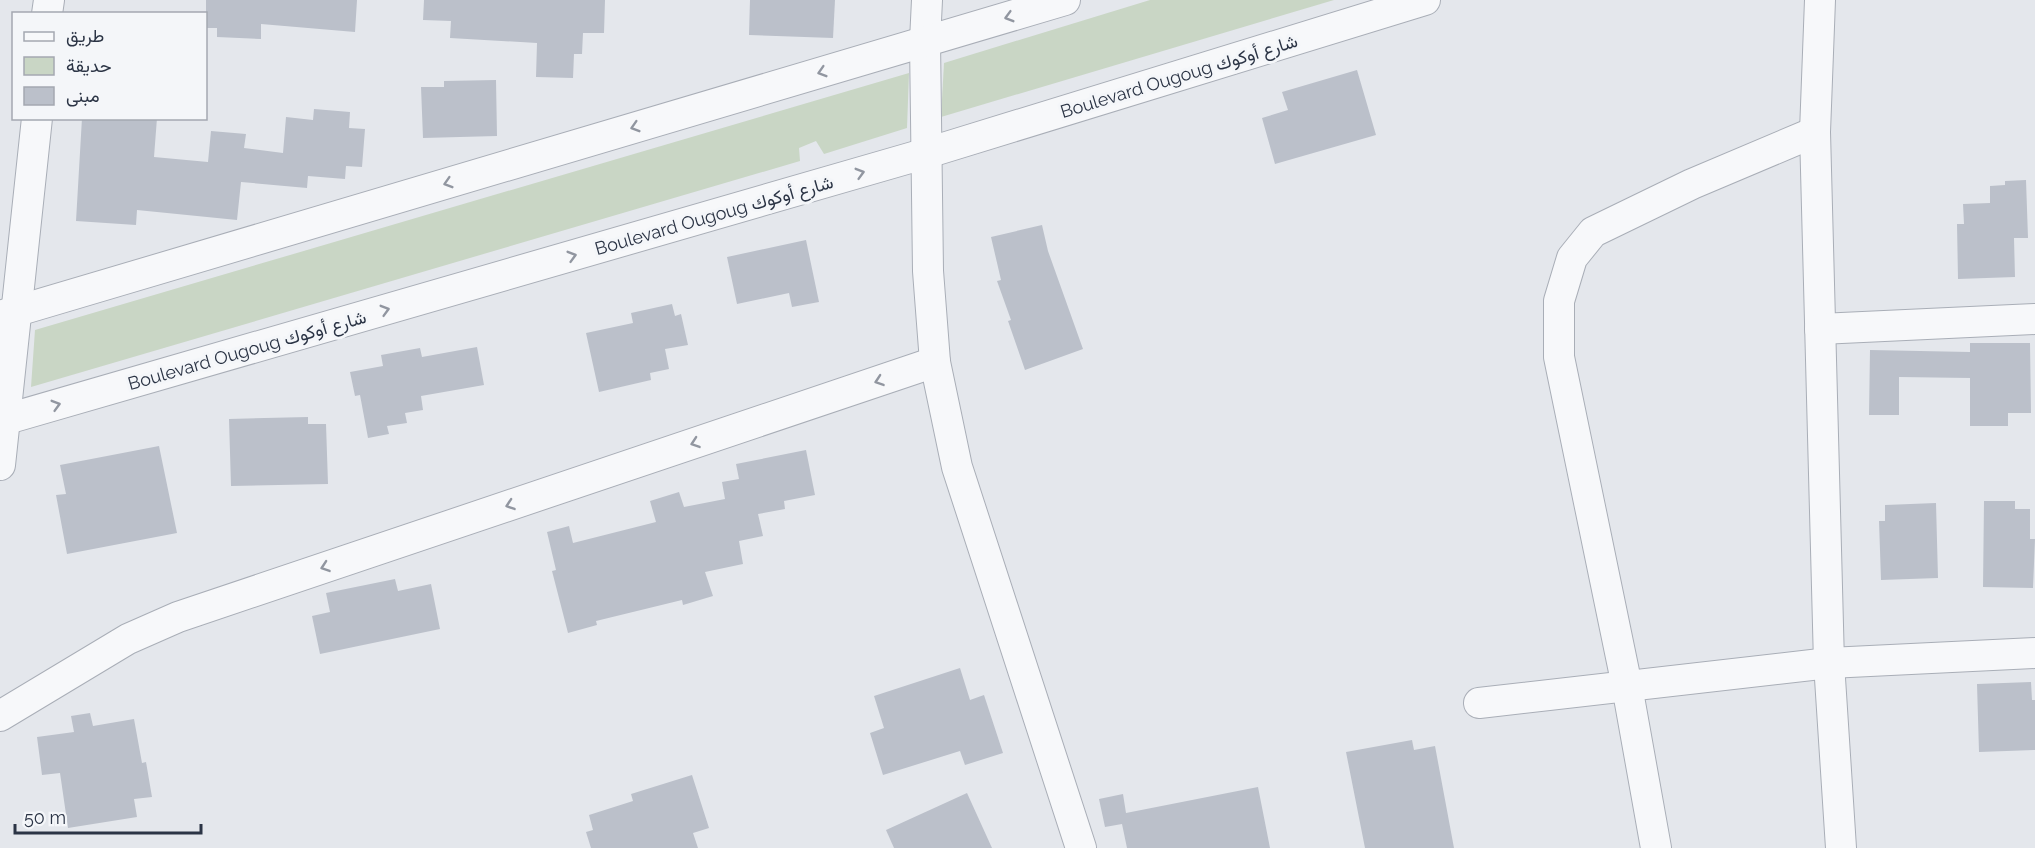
<svg xmlns="http://www.w3.org/2000/svg" width="2035" height="848" viewBox="0 0 2035 848" font-family="Raleway,Vazirmatn,sans-serif">
	<style>
		.green { fill: #c9d6c5 }
		.building { fill: #bbc0ca }
		.lines { fill: none; stroke-linecap: round; stroke-linejoin: round }
		.minor-casing { stroke: #a9aeb7; stroke-width: 32 }
		.minor { stroke: #f7f8fa; stroke-width: 30 }
		.oneway { stroke: #9196a0 }
		.labels { text-anchor: middle; dominant-baseline: central; stroke-width: 6; stroke-linejoin: round; paint-order: stroke }
		.street-label { font-size: 18px; fill: #2b3445; stroke: #f4f6f9 }
	</style>
	<rect width="100%" height="100%" fill="#e4e7ec"/>
	<!-- green -->
	<g class="green">
		<path d="M1150 0H1334L941 117 944 63Z"/>
		<path d="M909 73 907 128 824 154 816 141 799 148 800 161 31 387 35 330Z"/>
	</g>
	<!-- building -->
	<g class="building">
		<path d="M206 0H357L355 32 261 24V39L217 37V28H206Z"/>
		<path d="M424 0H605L604 33H583L582 54H574L573 78 536 77 537 43 450 38 451 21 423 20Z"/>
		<path d="M750 0H835L833 38 749 35Z"/>
		<path d="M1357 70 1376 135 1275 164 1262 118 1288 110 1282 92Z"/>
		<path d="M496 80 497 136 423 138 421 87H444V81Z"/>
		<path d="M314 109 350 112 349 128 365 129 362 167 346 166 345 179 308 176 307 188 241 182 237 220 137 210 136 225 76 221 82 118H157L154 157 208 162 211 131 246 134 244 148 283 153 286 117 313 120Z"/>
		<path d="M2026 180 2028 238H2014L2015 277 1958 279 1957 224H1964L1963 204 1990 203V186L2005 185V181Z"/>
		<path d="M1042 225 1048 251 1083 349 1025 370 1008 321 1011 320 997 281 1001 280 991 237Z"/>
		<path d="M806 240 819 302 792 307 789 293 737 304 727 257Z"/>
		<path d="M672 304 675 316 681 314 688 345 665 349 669 369 650 373 651 380 599 392 586 333 633 323 631 313Z"/>
		<path d="M1970 343H2030L2031 413H2008V426H1970V378L1899 377V415H1869L1870 350 1970 352Z"/>
		<path d="M477 347 484 385 421 396 423 410 405 413 407 423 387 426 389 434 368 438 360 395 355 396 350 372 383 366 381 355 420 348 422 357Z"/>
		<path d="M308 417V424H326L328 484 231 486 229 419Z"/>
		<path d="M159 446 177 533 67 554 56 495 66 494 60 465Z"/>
		<path d="M806 450 815 495 784 501 785 509 758 514 763 536 739 541 743 564 705 572 713 596 683 605 682 600 596 621 597 625 568 633 552 571 556 570 547 532 569 526 573 543 656 522 650 501 679 492 684 507 725 499 722 482 739 479 736 464Z"/>
		<path d="M1984 501H2015V509H2030V539H2035L2033 588 1983 587Z"/>
		<path d="M1936 503 1938 578 1881 580 1879 521H1885V505Z"/>
		<path d="M395 579 398 591 431 584 440 629 320 654 312 616 330 612 326 593Z"/>
		<path d="M960 668 970 700 984 695 1003 753 965 765 960 751 883 775 870 733 884 728 874 696Z"/>
		<path d="M2031 682 2032 700H2035V750L1979 752 1977 684Z"/>
		<path d="M90 713 93 726 134 719 142 763 146 762 152 797 134 799 137 817 68 828 60 773 42 775 37 737 74 732 71 716Z"/>
		<path d="M1412 740 1414 750 1435 746 1454 848H1365L1346 752Z"/>
		<path d="M692 775 709 828 693 833 698 848H591L586 832 593 830 589 815 633 801 631 794Z"/>
		<path d="M1258 787 1270 848H1127L1122 824 1105 827 1099 799 1123 794 1126 813Z"/>
		<path d="M967 793 992 848H894L886 830Z"/>
	</g>
	<g class="lines">
		<!-- minor casing -->
		<g class="minor-casing">
			<g id="minor">
				<path d="M927 0 925 41 928 271 935 362 957 467 1081 848"/>
				<path d="M1820 0 1815 132 1829 663 1841 848"/>
				<path d="M47 14 49 0"/>
				<path d="M0 316 1065 0"/>
				<path d="M1820 329 2035 319"/>
				<path d="M0 421 927 153 1425 0"/>
				<path d="M0 465 37 118"/>
				<path d="M1479 703 1829 663 2035 653"/>
				<path d="M0 716 128 639 178 617 935 362"/>
				<path d="M1656 848 1627 686 1559 357V301L1572 258 1593 232 1692 184 1815 132"/>
			</g>
		</g>
		<!-- minor -->
		<use href="#minor" class="minor"/>
	</g>
	<!-- one-way arrows -->
	<defs><path id="oneway-chevron" d="M-2-3.5L2.5 0L-2 3.5" fill="none" stroke-width="1.6" stroke-linecap="round" stroke-linejoin="round" transform="scale(1.5)"/></defs>
	<g class="oneway">
		<use href="#oneway-chevron" transform="translate(1009 17) rotate(164)"/>
		<use href="#oneway-chevron" transform="translate(822 72) rotate(163)"/>
		<use href="#oneway-chevron" transform="translate(635 127) rotate(163)"/>
		<use href="#oneway-chevron" transform="translate(860 173) rotate(-16)"/>
		<use href="#oneway-chevron" transform="translate(448 183) rotate(163)"/>
		<use href="#oneway-chevron" transform="translate(572 256) rotate(-16)"/>
		<use href="#oneway-chevron" transform="translate(385 310) rotate(-16)"/>
		<use href="#oneway-chevron" transform="translate(879 381) rotate(161)"/>
		<use href="#oneway-chevron" transform="translate(56 405) rotate(-16)"/>
		<use href="#oneway-chevron" transform="translate(695 443) rotate(161)"/>
		<use href="#oneway-chevron" transform="translate(510 505) rotate(161)"/>
		<use href="#oneway-chevron" transform="translate(325 567) rotate(161)"/>
	</g>
	<g class="labels">
		<!-- street labels -->
		<g class="street-label">
			<text transform="translate(1179 76) rotate(-17)">Boulevard Ougoug شارع أوكوك</text>
			<text transform="translate(714 215) rotate(-16)">Boulevard Ougoug شارع أوكوك</text>
			<text transform="translate(247 350) rotate(-16)">Boulevard Ougoug شارع أوكوك</text>
		</g>
	</g>
	<!-- legend -->
	<rect x="12" y="12" width="195" height="108" fill="#f4f6f9" stroke="#a4a8b1" stroke-width="1.5"/>
	<rect x="24" y="32" width="30" height="9" fill="#f7f8fa" stroke="#a4a8b1" stroke-width="1.5"/>
	<text x="66" y="42" font-size="18" fill="#2b3445">طريق</text>
	<rect x="24" y="57" width="30" height="18" fill="#c9d6c5" stroke="#a4a8b1" stroke-width="1.5"/>
	<text x="66" y="72" font-size="18" fill="#2b3445">حديقة</text>
	<rect x="24" y="87" width="30" height="18" fill="#bbc0ca" stroke="#a4a8b1" stroke-width="1.5"/>
	<text x="66" y="102" font-size="18" fill="#2b3445">مبنى</text>
	<!-- scale -->
	<path d="M15 824v9h186v-9" fill="none" stroke="#2b3445" stroke-width="3"/>
	<text x="24" y="824" font-size="18" fill="#2b3445" stroke="#f4f6f9" stroke-width="4.5" paint-order="stroke">50 m</text>
</svg>
